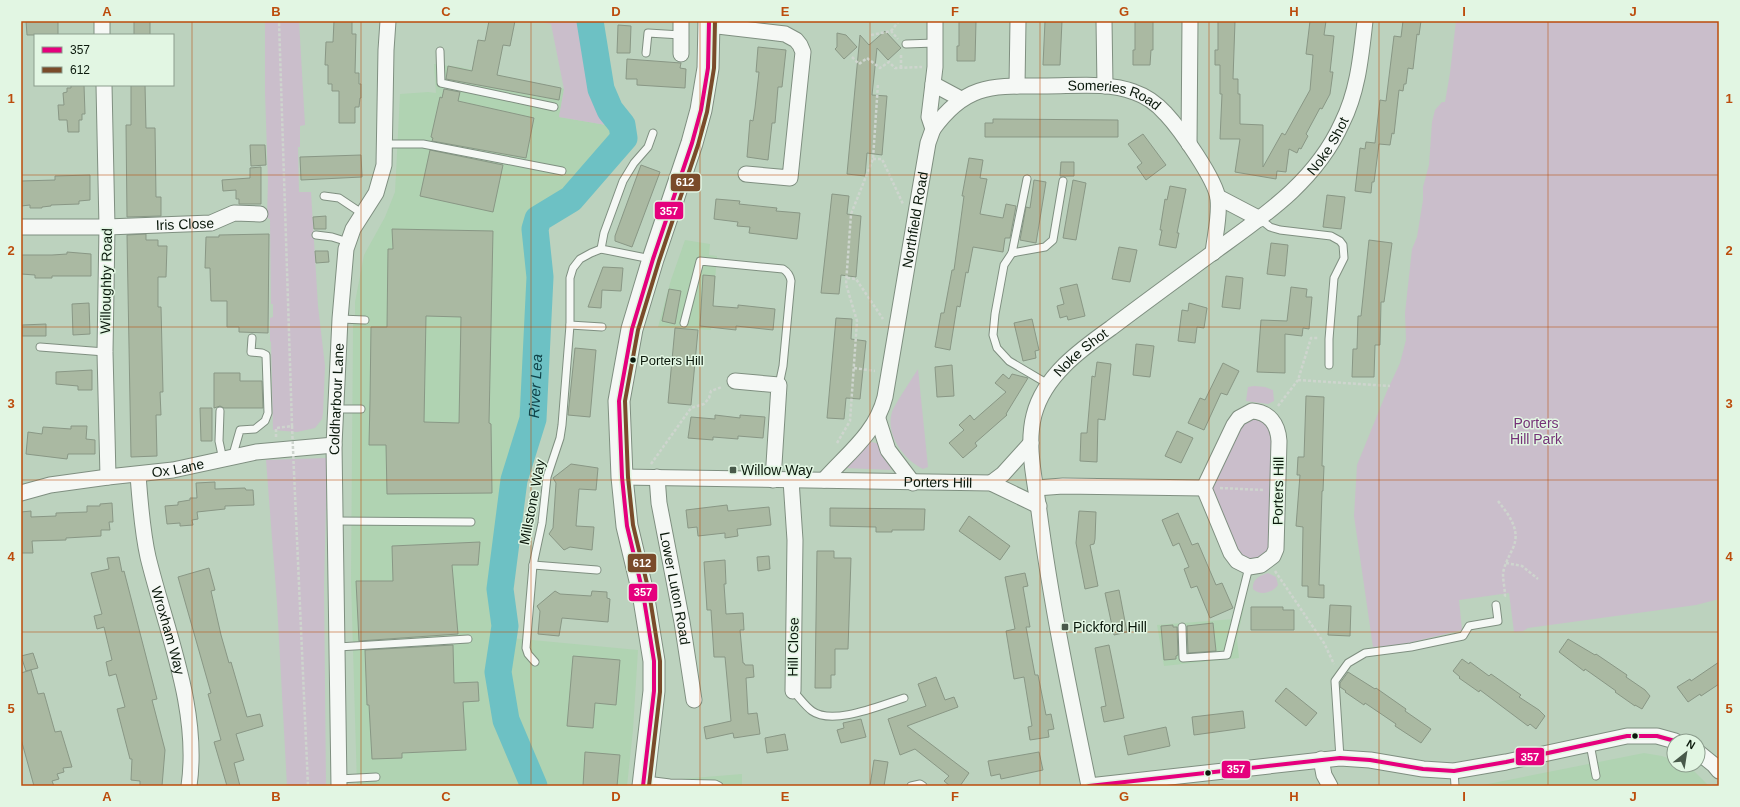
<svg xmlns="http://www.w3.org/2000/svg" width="1740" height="807" viewBox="0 0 1740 807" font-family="Arial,sans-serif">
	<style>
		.built { fill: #b0d3b2 }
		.green { fill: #cabecb }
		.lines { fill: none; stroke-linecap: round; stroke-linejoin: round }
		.river { stroke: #6dc1c4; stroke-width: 27 }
		.building { fill: #aab9a2; stroke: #899785; fill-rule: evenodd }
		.service-casing { stroke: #7f8f80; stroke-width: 9 }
		.minor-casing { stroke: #7f8f80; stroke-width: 17 }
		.secondary-casing { stroke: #7f8f80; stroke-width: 23 }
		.path { stroke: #ced5ce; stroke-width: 2.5; stroke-dasharray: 3 2; stroke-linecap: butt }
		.service { stroke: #f5f8f5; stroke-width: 7 }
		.minor { stroke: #f5f8f5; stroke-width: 15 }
		.secondary { stroke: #f5f8f5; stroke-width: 21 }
		.path-bridge { stroke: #ced5ce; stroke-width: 2.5; stroke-dasharray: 3 2; stroke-linecap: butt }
		.bus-1-casing { stroke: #e2f6e3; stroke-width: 7 }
		.bus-2-casing { stroke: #e2f6e3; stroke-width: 7 }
		.bus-1 { stroke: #e5007d; stroke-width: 4 }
		.bus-2 { stroke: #7a4b2a; stroke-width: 4 }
		.grid { fill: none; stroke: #bc4c0c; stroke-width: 1; stroke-opacity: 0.55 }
		.bus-dot { fill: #0a180b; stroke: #e2f6e3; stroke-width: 1.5 }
		.poi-dot { fill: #48594a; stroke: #e2f6e3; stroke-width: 1.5 }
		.labels { text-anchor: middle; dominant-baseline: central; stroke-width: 3; stroke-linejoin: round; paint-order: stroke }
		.bus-label { font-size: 13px; fill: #0a180b; stroke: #e2f6e3; text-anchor: start }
		.street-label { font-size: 14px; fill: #0a180b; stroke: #e2f6e3 }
		.park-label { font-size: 14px; fill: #753277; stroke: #e2f6e3 }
		.poi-label { font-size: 14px; fill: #0a180b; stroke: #e2f6e3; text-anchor: start }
		.water-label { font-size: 15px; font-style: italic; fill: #104349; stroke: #e2f6e3 }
		.line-badge { stroke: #e2f6e3; stroke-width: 1.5 }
		.badge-label { font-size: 11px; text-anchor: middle; font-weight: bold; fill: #fff }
		.neatline { fill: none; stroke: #bc4c0c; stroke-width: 1.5 }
		.grid-label { font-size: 13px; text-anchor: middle; font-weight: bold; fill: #bc4c0c }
	</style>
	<rect width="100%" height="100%" fill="#bcd2be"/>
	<!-- built -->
	<g class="built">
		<path d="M434 64 459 67 564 89 559 117 618 127 616 139 571 191 526 221 532 262 527 419 505 479 492 588 499 616 491 671 500 724 522 786H357L351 581 353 327 354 318H355V302L364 255 385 217 395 192 400 94 428 92 436 93Z"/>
		<path d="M685 240 710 244 709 255 717 256 711 330 658 327 671 280Z"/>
		<path d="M1238 594 1246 598 1237 639 1239 658 1164 666 1157 625 1234 619Z"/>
		<path d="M511 638 638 650 633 730 627 786H546L519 730 510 693Z"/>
		<path d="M1644 753 1662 756 1674 760V765H1683L1695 772 1709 786H1478Z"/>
		<path d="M742 774V786H668V780Z"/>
	</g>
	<!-- green -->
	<g class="green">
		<path d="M265 21H299L305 125 300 126V147H298L299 192H311L318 306 325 366 323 413 322 419 315 428 297 432 273 430 271 342 270 341V318L273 317V304H271L270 219 267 218 268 180 265 93Z"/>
		<path d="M534 21H583L582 25 596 88 606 113 618 127 559 117 564 89 551 24Z"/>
		<path d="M1456 21H1719V599L1696 605 1528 628 1523 631 1514 632 1509 593 1459 600 1462 630 1400 645 1373 647 1354 516 1357 465 1387 391 1400 363 1406 340 1405 313 1412 249 1417 237 1423 200V187L1429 165 1432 122 1435 110 1442 102H1445L1450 73Z"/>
		<path d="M918 369 928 467 923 469C904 460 885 434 892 412 896 402 912 379 918 369Z"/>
		<path d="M1254 386 1265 387 1273 390 1274 401 1268 404 1246 401 1248 387Z"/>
		<path d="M1255 418 1264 422 1275 440 1272 548C1266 553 1260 560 1251 560 1233 558 1218 504 1211 488L1233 436 1246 420Z"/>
		<path d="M872 442 879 444 889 463 891 470 846 468 849 463 869 443Z"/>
		<path d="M327 458 324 586 326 786H287L277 603 266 460Z"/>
		<path d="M1268 573 1276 577 1278 585C1272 593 1260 596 1253 589 1252 579 1259 576 1268 573Z"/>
	</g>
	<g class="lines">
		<!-- river -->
		<path class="river" id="s1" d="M534 786 506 720 498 672 505 626 500 589 514 480 533 419 540 277 535 229 538 219 571 199 624 138 622 125 610 110 601 89 590 21"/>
	</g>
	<!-- building -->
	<g class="building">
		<path d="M26 21H58V35H27Z"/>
		<rect x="134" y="21" width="16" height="14"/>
		<path d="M334 21H352V34H356L355 73H359V84H361V98H360L359 107H355V123H339V91H332V84H328V65H325L326 42H333Z"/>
		<path d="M489 21H515L510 46 503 45 497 75 561 88 559 100 446 79 448 66 472 71 478 40 485 41Z"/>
		<path d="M959 21H976L975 61H957V46H959Z"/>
		<path d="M1045 21H1062L1060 65H1043Z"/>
		<path d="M1135 21H1153V50H1151L1150 65H1133V50H1135Z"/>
		<path d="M1218 21H1235L1233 79H1238V94H1240V124L1263 125V167L1282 133 1285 135 1310 90 1313 55 1306 54 1310 21H1326L1324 35 1334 36 1330 72H1333L1330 94 1322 109 1320 108 1306 134 1308 136 1301 149 1299 148 1297 153 1289 149 1286 172 1277 171 1276 179 1235 172 1240 139H1220L1222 94H1220V65H1215V50H1218Z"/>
		<path d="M1403 21H1421L1419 35 1417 34 1413 69 1408 68 1406 84H1404L1403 91 1399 90 1394 134 1392 133 1390 145 1379 144 1374 182H1372L1371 193 1355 191 1360 148 1365 149 1366 142 1375 143 1380 100 1386 101 1394 36 1401 37Z"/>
		<path d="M618 25 631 26 630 53H617Z"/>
		<path d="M885 31 901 48 888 60 877 48 872 95 887 96 882 155 867 153 865 176 847 174 860 35 869 45Z"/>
		<path d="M837 33 846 35 857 47 844 59 835 49 837 47Z"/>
		<path d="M758 47 786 50 782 87H778L775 123H772L768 160 747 157 750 120 753 121 755 108 759 72H756Z"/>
		<path d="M627 59 681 63 680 68 686 69 685 88 637 85V79H626Z"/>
		<path d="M71 85H84L85 114H82V120H79V132H68L67 120H59L58 105H64L63 93 67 92V88H71Z"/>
		<path d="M131 85H145L146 128H155L156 197H161V216L127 217 126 125H131Z"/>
		<path d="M444 89 460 92 458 101 534 118 526 158 432 141 433 138 431 137 440 97 442 98Z"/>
		<path d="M993 119 1118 120V137H985V123H993Z"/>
		<path d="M1143 134 1166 165 1146 180 1137 167 1142 163 1128 144Z"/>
		<path d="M250 145H265L266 165 251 166Z"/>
		<path d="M430 150 503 165 493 212 420 196Z"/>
		<path d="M361 155 362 177 301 180 300 157Z"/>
		<path d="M969 158 983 160 980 178 987 179 980 214 1003 218 1006 204 1016 206 1010 238H1005L1003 252 973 247 968 273 966 272 960 307 957 306 950 350 935 347 941 313H944L952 270H954L964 196H962Z"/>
		<path d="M1061 162H1074V176H1060Z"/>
		<path d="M641 165 660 172 632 247 615 241V236Z"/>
		<path d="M261 167V204H239V199H236V190L223 191 222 180 250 178V168Z"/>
		<path d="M90 175V200L79 201V204L51 205V206L42 207V208H30V205L21 206V181L55 180V176Z"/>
		<path d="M1034 180 1046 182 1036 243 1020 240 1026 207 1030 208Z"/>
		<path d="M1073 180 1086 183 1076 240 1063 238Z"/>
		<path d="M1170 186 1186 189 1177 233H1179L1176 248 1159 245 1162 230H1160L1165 199 1167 200Z"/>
		<path d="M832 194 849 196 847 214 861 216 856 277 841 275 839 294 821 293Z"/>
		<path d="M1327 195 1345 197 1341 229 1323 227Z"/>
		<path d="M716 199 740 201 739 204 777 208 776 211 800 213 797 239 749 233 750 227 737 226 738 222 714 219Z"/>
		<path d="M326 216V229H314L313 217Z"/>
		<path d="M392 229 493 231 489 423 491 424 492 493 387 494 386 445H369L370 400 371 327H387L388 249H393ZM426 316 461 317 459 423 424 422Z"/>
		<path d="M146 234V240H158V246H167L166 277H158V307H161L163 392H160L161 415H156L157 456 131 457 127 235Z"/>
		<path d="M269 234 268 333 239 332V327H227V301H211L210 268H205L206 237H219V235Z"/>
		<path d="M1369 240 1392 243 1384 302H1381L1380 345H1375L1374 377H1352L1353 349H1357L1358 316H1361Z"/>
		<path d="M1271 243 1288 245 1285 276 1267 274Z"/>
		<path d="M1119 247 1137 250 1130 282 1112 279Z"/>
		<path d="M315 251H328L329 262 316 263Z"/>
		<path d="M67 252 91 254V276H52V278H35V275L21 274V255H52L67 254Z"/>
		<path d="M603 267 623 268 621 291 602 290 601 308 588 307Z"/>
		<path d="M703 275 715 276 713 306 738 308V305L775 309 773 330 736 326V330L700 326Z"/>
		<path d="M1226 276 1243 278 1240 309 1222 307Z"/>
		<path d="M1077 284 1085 316 1068 320 1067 316 1060 318 1057 306 1064 304 1060 288Z"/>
		<path d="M1291 287 1307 289 1306 297H1312L1309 329 1303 328 1302 336 1285 334V373L1257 372 1261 320 1287 321Z"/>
		<path d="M669 289 681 291 675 324 662 321Z"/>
		<path d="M89 303 90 334 73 335 72 304Z"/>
		<path d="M1189 303 1207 308 1204 328 1197 327 1195 343 1178 341 1182 310 1188 311Z"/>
		<path d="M836 318 852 319 851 339 866 341 860 399 846 398 844 419 827 418Z"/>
		<path d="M1032 319 1039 350 1035 351 1036 358 1023 361 1014 323Z"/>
		<path d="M46 324V336H22V325Z"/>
		<path d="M675 328 698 330 691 405 668 403Z"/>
		<path d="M1136 344 1154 346 1150 377 1133 375Z"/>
		<path d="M575 348 596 350 590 417 568 415Z"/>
		<path d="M1097 362 1111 364 1105 420 1098 419 1097 462 1080 461 1081 433H1087L1092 376 1095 377Z"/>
		<path d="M1223 363 1239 371 1227 395 1221 393 1204 430 1188 423 1200 398 1205 400Z"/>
		<path d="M952 365 954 396 937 397 935 367Z"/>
		<path d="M92 370V390H78V386L56 384V372Z"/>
		<path d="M214 373H240V381H262L263 408H224L220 406 214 408Z"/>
		<path d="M1003 374 1009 379 1012 374 1028 378 1006 414 1007 415 975 443 977 446 963 458 949 443 964 430 959 425 970 415 974 420 1006 392 995 383Z"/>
		<path d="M1306 396 1324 397 1322 466H1324L1323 491H1322L1319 585H1324V598L1308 597V586H1302L1303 527 1296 526 1300 475H1297L1298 457H1304Z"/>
		<path d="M200 408H212V441H201Z"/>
		<path d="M715 415 740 418V415L765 417 763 438 738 436V439L713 437V440L688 438 691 417 715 419Z"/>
		<path d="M71 426H87L86 439 95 440V454H68L67 459 26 454 28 432 42 434 43 427 71 429Z"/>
		<path d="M1177 431 1193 438 1181 463 1165 456Z"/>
		<path d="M571 464 598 468 596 490 579 489 576 526 594 527 592 550 570 547 564 550 549 534 553 528 556 483 553 478Z"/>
		<path d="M215 482V489L245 488 246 490H253L254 505 225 506V509L197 512 198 519 192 520 193 525 180 526V523L167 524 165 506 178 505V502L190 500V498H197L196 483Z"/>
		<path d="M112 503 113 522H109L110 530H101V536L66 538V540L32 541 33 553H21V512L31 511V517L56 516V513L87 512V506H100V504Z"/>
		<path d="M727 505 728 511 769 507 771 525 737 529 738 536 725 538V533L698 536 697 527 688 528 686 510Z"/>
		<path d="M830 508 925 509 924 530H892V532H876V527L830 526Z"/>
		<path d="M1079 511 1096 512 1095 539 1094 544 1090 545 1098 586 1085 589 1076 543Z"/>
		<path d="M1178 513 1192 545 1198 543 1216 585 1222 583 1233 608 1210 618 1197 586 1191 588 1184 569 1189 567 1179 543 1173 546 1162 520Z"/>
		<path d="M969 516 1010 546 1000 560 959 531Z"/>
		<path d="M480 542 478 565H452L458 634 359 641 356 581H393L392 546Z"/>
		<path d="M817 551H834V558H851L848 649H835V675H831V688H815Z"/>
		<path d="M769 556 770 569 758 571 757 557Z"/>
		<path d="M119 557 122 572 124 571 157 699 152 700 165 750 162 786H140V781L131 780 132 759H130L117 709 125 707 116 674 109 676 106 662 112 660 104 627 97 629 94 616 102 614 91 573 109 569 107 558Z"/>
		<path d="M725 560 726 584H724L726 614 743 613 744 630H740L743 663H744L745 665H753L754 677 746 678 748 714 757 713 760 734 734 738 733 733 706 739 704 727 731 721 725 657H714L711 610H707L704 562Z"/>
		<path d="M209 568 215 590 211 591 221 635 229 663 231 662 247 717 260 714 263 726 236 734 244 760 234 763 240 786H227L214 742 221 740 208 694 211 693 178 577Z"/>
		<path d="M1025 573 1028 586 1023 587 1030 627H1026L1035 675H1038L1046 715 1051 714 1054 729 1048 730 1049 737 1030 740 1028 727 1032 726 1024 677 1014 679 1006 631 1015 629 1005 577Z"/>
		<path d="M1119 590 1127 632 1114 635 1105 593Z"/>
		<path d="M555 591 560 594 591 596 592 591 607 592V598L610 599 608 622 562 618 559 636 538 634 540 611 537 606Z"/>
		<path d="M1330 605 1351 606 1350 636 1328 635Z"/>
		<path d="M1251 607H1283V610H1294V630H1251Z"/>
		<path d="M1213 623 1216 651 1188 653 1187 626Z"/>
		<path d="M1173 625V627H1177L1178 655 1176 656V659L1164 660 1161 626Z"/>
		<path d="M1568 639 1595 655 1596 654 1627 675 1626 677 1645 690 1650 696 1642 709 1635 705V706L1615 692 1616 691 1585 669 1584 671 1559 652Z"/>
		<path d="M453 645 454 683 478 682 479 701 463 702 466 750 402 753V758L372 759 369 705H367L365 650Z"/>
		<path d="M1109 645 1124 718 1104 722 1101 707 1106 706 1095 648Z"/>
		<path d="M33 653 38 668 26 671 21 656Z"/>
		<path d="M573 656 620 660 616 705 595 703 593 728 567 726Z"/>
		<path d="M1462 659 1469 664 1470 662 1489 676 1491 674 1521 695 1519 697 1539 710 1545 716 1536 729 1530 724 1528 726 1480 690 1479 692 1459 678 1460 677 1453 671Z"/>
		<path d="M1719 662V684L1701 696 1700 694 1688 702 1677 687 1690 679 1691 681Z"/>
		<path d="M31 670 38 694 44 693 55 732 61 731 72 767 63 768 64 772 57 774 59 779 52 781 54 786H34L21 739V673Z"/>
		<path d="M1348 672 1375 689 1376 688 1406 709 1405 711 1431 729 1421 743 1395 726 1396 724 1365 703 1364 705 1345 692 1346 691 1340 687V683Z"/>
		<path d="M936 677 945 700 954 697 958 707 907 726 969 773 960 786H950L944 781 949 776 915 749 900 755 888 719 926 706 918 684Z"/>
		<path d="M1286 688 1317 713 1306 726 1275 701Z"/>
		<path d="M1243 711 1245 728 1194 735 1192 717Z"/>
		<path d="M861 719 866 737 841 743 837 730 844 728 843 723Z"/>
		<path d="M1166 727 1170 746 1128 755 1124 736Z"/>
		<path d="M785 734 788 750 767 753 765 738Z"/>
		<path d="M585 752 620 755 617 786H583Z"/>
		<path d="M1039 752 1043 770 1001 779 1000 774 991 776 988 761Z"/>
		<path d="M874 760 888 762 884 786H870Z"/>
	</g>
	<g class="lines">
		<!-- service casing -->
		<g class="service-casing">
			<g id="service">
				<path d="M906 44 935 43"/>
				<path d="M440 51 441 83 554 107"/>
				<path d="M646 53 648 33 681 35"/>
				<path d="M384 144H423L562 171"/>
				<path d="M1027 179 1012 253 1004 265 995 314 993 335 997 348 1009 361 1048 384"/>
				<path d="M324 196 339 198 363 214"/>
				<path d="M1260 219 1270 227 1280 230 1331 236 1340 241 1343 245 1344 258 1334 278 1329 339V365"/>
				<path d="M316 235 332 237 348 242"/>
				<path d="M601 249 604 233 623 181 634 163 648 147 653 133"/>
				<path d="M1012 253 1045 247 1053 240 1063 181"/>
				<path d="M340 319 365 320"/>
				<path d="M684 323 700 261 783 269C788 272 790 275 791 281L783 366 779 385"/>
				<path d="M570 325 602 327"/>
				<path d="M40 347 105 352"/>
				<path d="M336 409H361"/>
				<path d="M220 411 219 441 223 460"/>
				<path d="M232 458 240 430 255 429 265 421 268 413 266 355 262 353 251 352 252 338"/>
				<path d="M336 521 471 522"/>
				<path d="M533 565 597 570"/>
				<path d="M1182 627 1183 658 1227 655 1249 567"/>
				<path d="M338 647 468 639"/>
				<path d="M535 662 528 654 526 648 533 565 542 523 547 477 560 438 562 425 570 325V278L573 268 580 259 591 253 601 249 651 259"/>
				<path d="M793 691C799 697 805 706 812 711 833 726 881 705 904 698"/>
				<path d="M1590 744 1596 776"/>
				<path d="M1340 758 1335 681 1348 663 1365 653 1411 647 1463 636 1469 626 1498 621 1496 605"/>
				<path d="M1454 771 1455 786"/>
				<path d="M339 779 376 777"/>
				<path d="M646 780 670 783 715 784 719 786"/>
				<path d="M911 786 920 784 923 786"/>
			</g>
		</g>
		<!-- minor casing -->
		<g class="minor-casing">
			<g id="minor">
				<path d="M102 21V35"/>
				<path d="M1104 21 1105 86"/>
				<path d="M709 25 785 34 796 40 800 45 803 52 790 178 746 174"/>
				<path d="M681 54V21"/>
				<path d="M933 84 961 99"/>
				<path d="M104 85 107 227 105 352 108 477"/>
				<path d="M1017 86 1018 21"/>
				<path id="s2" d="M933 129C967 82 994 86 1047 86 1075 86 1108 82 1134 92 1146 96 1158 105 1166 114 1180 129 1216 180 1218 199 1220 216 1215 235 1213 253"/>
				<path d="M1189 144 1190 21"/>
				<path d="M1218 197 1260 219"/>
				<path id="s3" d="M21 227H107L211 223 234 213 260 214"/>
				<path d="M735 381 779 385 773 480"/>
				<path d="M1252 411C1269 412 1278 424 1279 441L1276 549 1273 556 1261 565 1249 567 1237 561 1231 553 1204 488 1234 425 1239 418Z"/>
				<path d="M878 419 888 450 913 483"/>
				<path id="s4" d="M138 475C140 502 142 530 148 557 166 631 200 709 189 786"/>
				<path id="s5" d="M622 477 991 483 1039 506"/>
				<path id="s6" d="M657 477 659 503 682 622 694 700"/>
				<path d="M791 480 795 540 793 691"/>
				<path id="s7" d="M824 480C848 453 876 433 885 397L917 207 928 143 933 129 929 117 935 67V21"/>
				<path d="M991 483 1003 474 1031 443"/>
				<path d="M1036 488 1063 486 1204 488"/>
				<path id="s8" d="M21 493 50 485 108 477 173 470 256 452 334 445"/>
				<path d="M1698 752 1714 765 1719 771"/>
				<path d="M1321 759 1324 775 1330 786"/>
				<path id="s9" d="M339 786 334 445 340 319 346 249 353 229 376 193 384 165 386 50 388 21"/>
				<path id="s10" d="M1089 786C1070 694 1051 603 1039 511 1035 480 1026 446 1034 415 1044 376 1080 350 1111 328 1144 303 1177 279 1211 254 1262 217 1315 183 1342 123 1358 91 1361 56 1365 21"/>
				<path d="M1089 786 1340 758 1370 760 1423 769 1454 771 1506 762 1627 736H1657L1675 741"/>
			</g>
		</g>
		<!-- secondary casing -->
		<g class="secondary-casing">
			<path id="secondary" d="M643 786 654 691V661L643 593 627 526 622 477 619 401 632 329 653 259 692 143 701 110 708 68 709 21"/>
		</g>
		<!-- path -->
		<g class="path">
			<path d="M891 31 899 21"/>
			<path d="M871 35 891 31 898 39"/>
			<path d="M852 57 859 64 867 58 880 68 889 62 895 68 922 67"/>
			<path d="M901 68V53"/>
			<path d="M873 159H882L903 204"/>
			<path d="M847 278 856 279 883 319"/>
			<path d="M854 368 875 371"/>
			<path d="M1298 380 1390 386"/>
			<path d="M1278 406 1298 380 1311 338H1319"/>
			<path d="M276 437V428L292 426 279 21"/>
			<path d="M837 443 850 421 857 321 846 284 851 214 873 159 878 83"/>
			<path d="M651 464 691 408 704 404 709 398 711 391 722 387"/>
			<path d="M294 472 308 786"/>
			<path d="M1220 488 1263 490"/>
			<path d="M1498 501C1509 515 1521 530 1513 548 1509 557 1504 565 1503 574 1503 581 1505 589 1505 596L1504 598"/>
			<path d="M1506 563 1522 566 1538 579"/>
			<path d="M1275 571 1324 643 1334 664"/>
		</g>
		<!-- service -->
		<use href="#service" class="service"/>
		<!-- minor -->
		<use href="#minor" class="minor"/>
		<!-- secondary -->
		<use href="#secondary" class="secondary"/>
		<!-- path-bridge -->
		<path class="path-bridge" d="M292 426 294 472"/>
		<!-- bus-1 casing -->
		<g class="bus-1-casing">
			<g id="bus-1">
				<path d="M643 786 654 691V661L643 593 627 526 622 477 619 401 632 329 653 259 692 143 701 110 708 68 709 21"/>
				<path d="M1089 786 1340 758 1370 760 1423 769 1454 771 1506 762 1627 736H1657L1675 741"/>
			</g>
		</g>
		<!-- bus-2 casing -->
		<g class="bus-2-casing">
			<path id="bus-2" d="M649 786 660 692V661L649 592 633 525 628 477 625 401 638 330 659 261 698 145 707 112 714 68 715 21"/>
		</g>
		<!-- bus-1 -->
		<use href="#bus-1" class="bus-1"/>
		<!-- bus-2 -->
		<use href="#bus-2" class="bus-2"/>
	</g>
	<!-- grid -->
	<path class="grid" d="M192 21V786M361 21V786M531 21V786M700 21V786M870 21V786M1040 21V786M1209 21V786M1379 21V786M1548 21V786M21 175H1719M21 327H1719M21 480H1719M21 632H1719"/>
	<!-- markers -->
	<g class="bus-dot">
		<circle cx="633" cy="360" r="3.5"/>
		<circle cx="1635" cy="736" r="3.5"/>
		<circle cx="1208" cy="773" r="3.5"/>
	</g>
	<g class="poi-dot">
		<rect x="729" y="466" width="8" height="8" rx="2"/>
		<rect x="1061" y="623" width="8" height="8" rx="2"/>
	</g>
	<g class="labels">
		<!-- bus labels -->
		<g class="bus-label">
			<text x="640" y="360">Porters Hill</text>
		</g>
		<!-- street labels -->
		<g class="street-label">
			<text stroke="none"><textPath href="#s2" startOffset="198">Someries Road</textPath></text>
			<text stroke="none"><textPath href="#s10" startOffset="780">Noke Shot</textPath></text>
			<text stroke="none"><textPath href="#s7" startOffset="284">Northfield Road</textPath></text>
			<text stroke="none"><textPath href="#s3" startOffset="164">Iris Close</textPath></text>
			<text transform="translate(106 281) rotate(-89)">Willoughby Road</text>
			<text stroke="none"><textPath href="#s10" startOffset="456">Noke Shot</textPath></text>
			<text stroke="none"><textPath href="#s9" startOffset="387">Coldharbour Lane</textPath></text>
			<text stroke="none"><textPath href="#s8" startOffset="159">Ox Lane</textPath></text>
			<text stroke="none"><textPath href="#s5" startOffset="316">Porters Hill</textPath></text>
			<text transform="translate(1278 491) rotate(-89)">Porters Hill</text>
			<text transform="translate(532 502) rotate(-79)">Millstone Way</text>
			<text stroke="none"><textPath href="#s6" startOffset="113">Lower Luton Road</textPath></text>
			<text stroke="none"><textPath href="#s4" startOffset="159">Wroxham Way</textPath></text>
			<text transform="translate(793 647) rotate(-89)">Hill Close</text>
		</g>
		<!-- park labels -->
		<g class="park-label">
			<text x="1536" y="423">Porters<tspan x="1536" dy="16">Hill Park</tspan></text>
		</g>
		<!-- poi labels -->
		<g class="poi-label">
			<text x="741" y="470">Willow Way</text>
			<text x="1073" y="627">Pickford Hill</text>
		</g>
		<!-- water labels -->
		<g class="water-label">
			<text stroke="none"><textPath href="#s1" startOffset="411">River Lea</textPath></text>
		</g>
	</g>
	<g class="line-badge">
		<rect x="670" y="173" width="31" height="19" rx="4" fill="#7a4b2a"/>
		<rect x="654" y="201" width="30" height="19" rx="4" fill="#e5007d"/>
		<rect x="627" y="553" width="30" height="20" rx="4" fill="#7a4b2a"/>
		<rect x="628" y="583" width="30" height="19" rx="4" fill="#e5007d"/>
		<rect x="1515" y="747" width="30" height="19" rx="4" fill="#e5007d"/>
		<rect x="1221" y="760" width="30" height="19" rx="4" fill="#e5007d"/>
	</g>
	<g class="badge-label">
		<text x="685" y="186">612</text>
		<text x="669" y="215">357</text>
		<text x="642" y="567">612</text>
		<text x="643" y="596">357</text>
		<text x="1530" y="761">357</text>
		<text x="1236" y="773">357</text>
	</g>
	<!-- border -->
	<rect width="1740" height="807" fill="none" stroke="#e2f6e3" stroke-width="44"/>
	<!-- legend -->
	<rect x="34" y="34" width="140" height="52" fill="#e2f6e3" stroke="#8c9d8d"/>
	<rect x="42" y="47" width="20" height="6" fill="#e5007d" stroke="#8c9d8d"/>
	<text x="70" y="54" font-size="12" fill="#0a180b">357</text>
	<rect x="42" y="67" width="20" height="6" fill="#7a4b2a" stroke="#8c9d8d"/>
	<text x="70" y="74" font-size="12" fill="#0a180b">612</text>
	<!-- north arrow -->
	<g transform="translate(1686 753) rotate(30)"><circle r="19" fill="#e2f6e3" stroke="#8c9d8d"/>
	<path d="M0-3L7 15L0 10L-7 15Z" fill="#48594a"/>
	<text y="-6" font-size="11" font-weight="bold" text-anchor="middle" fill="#0a180b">N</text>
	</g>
	<rect x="22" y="22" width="1696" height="763" class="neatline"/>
	<g class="grid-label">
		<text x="107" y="16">A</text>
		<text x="276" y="16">B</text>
		<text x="446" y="16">C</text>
		<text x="616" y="16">D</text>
		<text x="785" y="16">E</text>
		<text x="955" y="16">F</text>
		<text x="1124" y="16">G</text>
		<text x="1294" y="16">H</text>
		<text x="1464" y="16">I</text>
		<text x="1633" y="16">J</text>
		<text x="11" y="103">1</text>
		<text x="1729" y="103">1</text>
		<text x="11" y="255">2</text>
		<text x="1729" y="255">2</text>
		<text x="11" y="408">3</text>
		<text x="1729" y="408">3</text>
		<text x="11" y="561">4</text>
		<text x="1729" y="561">4</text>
		<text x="11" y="713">5</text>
		<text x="1729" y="713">5</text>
		<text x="107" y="801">A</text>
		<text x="276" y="801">B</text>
		<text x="446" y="801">C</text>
		<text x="616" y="801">D</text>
		<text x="785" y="801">E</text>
		<text x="955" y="801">F</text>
		<text x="1124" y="801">G</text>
		<text x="1294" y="801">H</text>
		<text x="1464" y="801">I</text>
		<text x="1633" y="801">J</text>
	</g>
</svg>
